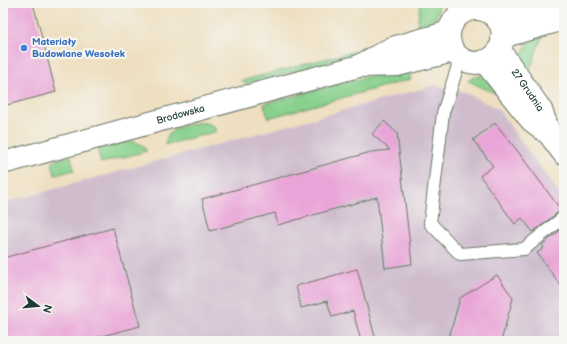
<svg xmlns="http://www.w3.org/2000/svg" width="567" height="344" viewBox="0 0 567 344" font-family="'Balsamiq Sans',sans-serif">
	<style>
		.industrial { fill: #cfbdce }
		.green { fill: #88d08c; stroke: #548660 }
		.building { fill: #e9a5d7 }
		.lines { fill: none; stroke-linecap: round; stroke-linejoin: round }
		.service-casing { stroke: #677665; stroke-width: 14 }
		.minor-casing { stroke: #677665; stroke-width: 24 }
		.tertiary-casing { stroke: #677665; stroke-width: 24 }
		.service { stroke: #fff; stroke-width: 12 }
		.minor { stroke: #fff; stroke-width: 22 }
		.tertiary { stroke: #fff; stroke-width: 22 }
		.shop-dot { fill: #3f7fe0; stroke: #f6f6f2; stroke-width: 1.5 }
		.labels { text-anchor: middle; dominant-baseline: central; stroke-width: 4; stroke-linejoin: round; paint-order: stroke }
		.shop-label { font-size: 10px; font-weight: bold; fill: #366cbe; stroke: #f6f6f2; text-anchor: start }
		.street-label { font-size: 10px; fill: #1f3d34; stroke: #f6f6f2 }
	</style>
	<rect width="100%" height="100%" fill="#f6f6f2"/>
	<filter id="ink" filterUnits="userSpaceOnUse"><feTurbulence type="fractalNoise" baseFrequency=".025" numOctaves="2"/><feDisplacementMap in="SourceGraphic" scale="8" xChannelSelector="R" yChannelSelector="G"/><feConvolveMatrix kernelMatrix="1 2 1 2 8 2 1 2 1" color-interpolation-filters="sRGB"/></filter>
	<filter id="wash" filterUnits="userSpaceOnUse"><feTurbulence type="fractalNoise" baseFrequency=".012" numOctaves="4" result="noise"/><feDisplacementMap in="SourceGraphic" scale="16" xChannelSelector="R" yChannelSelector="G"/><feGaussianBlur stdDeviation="0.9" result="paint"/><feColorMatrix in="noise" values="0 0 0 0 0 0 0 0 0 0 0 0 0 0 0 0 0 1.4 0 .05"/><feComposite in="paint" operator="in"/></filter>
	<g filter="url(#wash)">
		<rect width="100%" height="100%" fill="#eedfc0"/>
		<!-- industrial -->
		<path class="industrial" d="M436 85 464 92 498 109 564 200V341H3V203Z"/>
		<!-- green -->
		<g class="green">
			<path d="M420 3H439C439 20 429 27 416 34Z"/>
			<path d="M543 34 530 69 527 72 522 65C520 48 530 40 543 34Z"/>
			<path d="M399 39C349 58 298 70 247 84L241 81Z"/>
			<path d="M408 69 411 79 268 118 264 104 362 78Z"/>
			<path d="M479 76 483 77 500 93 497 94 468 81 473 77Z"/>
			<path d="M201 122 212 125 217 131 165 145C168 126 185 126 201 122Z"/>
			<path d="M130 141 141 144 147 151 101 163 97 149Z"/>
			<path d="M71 156 74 170 55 175 52 163 53 161Z"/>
		</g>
		<g id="blocks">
			<!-- building -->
			<g class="building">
				<path d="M3 3H33L56 92 3 106Z"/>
				<path d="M384 121 397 133 412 264 385 268 377 197 278 225 275 213 210 231 202 199 371 152 390 150 372 134Z"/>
				<path d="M495 123 516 149 561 210 533 232 522 218 515 224 480 176 493 166 473 140Z"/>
				<path d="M564 227V290L537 253 544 248 542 245Z"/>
				<path d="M113 228 140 326 83 341H3V258Z"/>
				<path d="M357 269 362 287 376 341H361L353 311 332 317 327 301 301 308 296 286Z"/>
				<path d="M497 275 513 298 501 341H448L460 298Z"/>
			</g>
		</g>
	</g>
	<g filter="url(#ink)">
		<use href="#blocks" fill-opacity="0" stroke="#677665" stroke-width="1"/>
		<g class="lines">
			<!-- service casing -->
			<g class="service-casing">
				<path id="service" d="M460 59 443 113 430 223 460 254 524 249 564 217"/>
			</g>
			<!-- minor casing -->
			<g class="minor-casing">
				<g id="minor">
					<path d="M458 3 462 12"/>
					<path id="s1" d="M499 49 541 110 548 129"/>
					<path d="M484 61 531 120 549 134 564 154"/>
				</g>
			</g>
			<!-- tertiary casing -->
			<g class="tertiary-casing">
				<g id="tertiary">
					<circle cx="476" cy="36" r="27"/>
					<path d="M496 18 562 3"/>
					<path d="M502 37 564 19"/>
					<path d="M364 66 397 65 453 51"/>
					<path id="s2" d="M3 163 359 66 392 48 449 32"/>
				</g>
			</g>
			<!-- service -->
			<use href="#service" class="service"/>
			<!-- minor -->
			<use href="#minor" class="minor"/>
			<!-- tertiary -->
			<use href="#tertiary" class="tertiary"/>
		</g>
	</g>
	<!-- markers -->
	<circle class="shop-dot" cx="24" cy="48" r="4"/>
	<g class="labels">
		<!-- shop labels -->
		<g class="shop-label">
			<text x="32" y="42">Materiały<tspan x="32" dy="12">Budowlane Wesołek</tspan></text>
		</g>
		<!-- street labels -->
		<g class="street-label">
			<text stroke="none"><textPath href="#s1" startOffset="50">27 Grudnia</textPath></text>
			<text stroke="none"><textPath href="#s2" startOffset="184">Brodowska</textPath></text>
		</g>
	</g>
	<!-- margin -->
	<rect width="567" height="344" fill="none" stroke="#f6f6f2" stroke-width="16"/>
	<!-- north arrow -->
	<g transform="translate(38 306) rotate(106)" stroke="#f6f6f2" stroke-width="3" paint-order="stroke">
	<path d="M0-3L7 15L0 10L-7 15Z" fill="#1f3d34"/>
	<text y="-6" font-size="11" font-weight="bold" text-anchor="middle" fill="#1f3d34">N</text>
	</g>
</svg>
